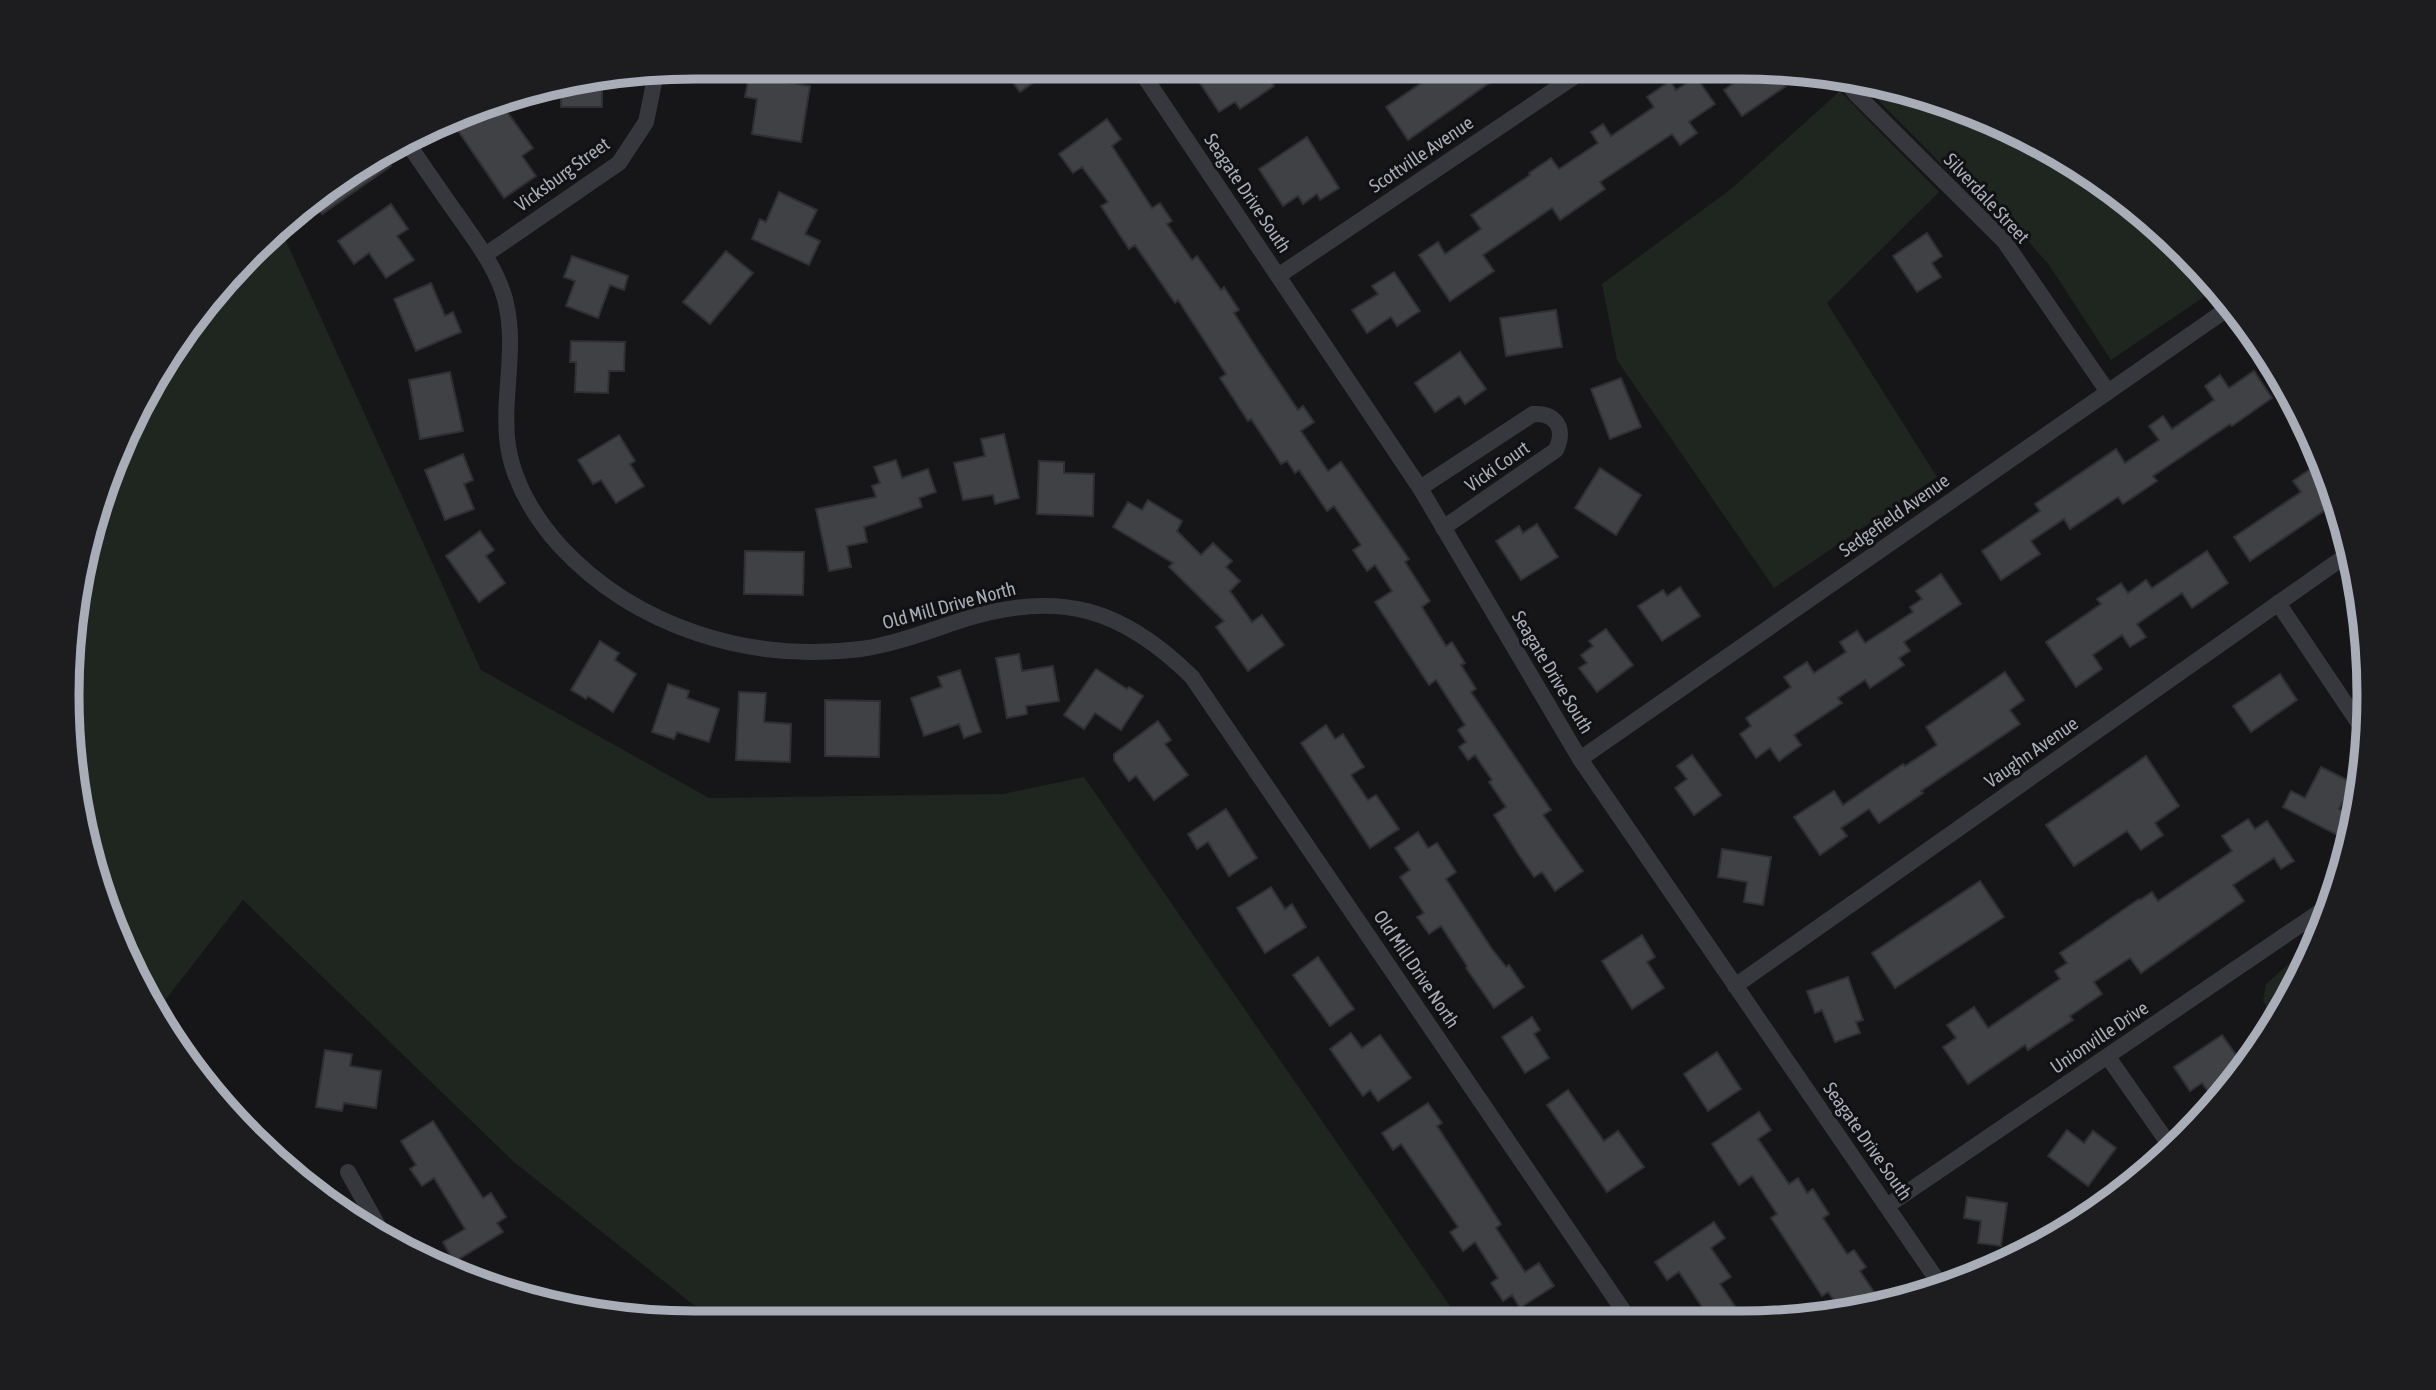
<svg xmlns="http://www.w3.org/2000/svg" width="2436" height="1390" viewBox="0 0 2436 1390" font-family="'Asap Condensed',sans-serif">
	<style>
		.green { fill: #1e261f }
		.building { fill: #404145; stroke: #303034; stroke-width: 2 }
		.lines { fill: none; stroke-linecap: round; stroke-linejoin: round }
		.street { stroke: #37383d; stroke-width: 16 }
		.labels { text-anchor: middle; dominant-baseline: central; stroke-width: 6; stroke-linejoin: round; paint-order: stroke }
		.street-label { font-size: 19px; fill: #a8adb8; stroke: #111113 }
		.rim { fill: none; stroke: #a8adb8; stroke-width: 9 }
	</style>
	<rect width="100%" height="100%" fill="#161618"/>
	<!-- green -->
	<g class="green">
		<path d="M1862 84 1943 100 2056 151 2156 223 2217 288 2111 360 2049 265 1966 170 1955 178Z"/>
		<path d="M1840 91 1939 192 1827 303 1937 477 1774 588 1617 360 1602 284 1731 189Z"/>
		<path d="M281 230 481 670 709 798 1003 794 1084 777 1459 1319 715 1322 514 1162 243 900 159 1008 114 935 68 736 88 532 173 345Z"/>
		<path d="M2317 939 2285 1010 2276 1022 2263 1001 2266 984Z"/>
	</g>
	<!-- building -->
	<g class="building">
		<path d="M1017 67H1055L1020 92 1007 74Z"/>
		<path d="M1206 67H1262L1274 86 1240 109 1235 102 1219 112 1194 74Z"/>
		<path d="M1445 67H1512L1408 140 1386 107Z"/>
		<path d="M1741 68H1774L1786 86 1742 116 1724 90 1745 75Z"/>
		<path d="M749 76 810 86 801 142 752 134 757 99 745 97Z"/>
		<path d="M1696 77 1715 104 1689 122 1697 133 1680 145 1672 134 1600 182 1605 189 1560 220 1552 208 1483 255 1494 271 1450 301 1419 255 1438 242 1445 254 1481 229 1471 215 1530 175 1529 173 1551 158 1559 169 1598 143 1591 132 1603 124 1611 136 1654 107 1647 97 1670 81 1676 90Z"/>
		<path d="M602 82V107H561V89Z"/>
		<path d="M498 99 533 148 522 156 536 176 504 198 452 122Z"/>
		<path d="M1107 119 1121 139 1112 146 1152 208 1160 203 1172 221 1167 224 1192 260 1197 256 1221 290 1224 287 1239 310 1234 313 1259 352 1298 410 1303 406 1314 422 1301 431 1328 471 1341 462 1409 559 1405 562 1430 601 1422 607 1446 646 1452 642 1465 663 1461 665 1476 689 1471 692 1551 810 1543 815 1583 871 1555 891 1542 872 1534 877 1519 855 1494 815 1506 807 1489 782 1492 780 1475 755 1468 760 1459 747 1466 742 1458 730 1465 725 1436 680 1429 685 1375 602 1392 591 1375 565 1367 571 1353 550 1361 545 1334 506 1327 511 1299 470 1295 473 1287 461 1281 464 1251 419 1248 421 1220 378 1226 374 1178 300 1175 303 1135 245 1129 249 1101 206 1108 202 1082 167 1073 173 1059 154Z"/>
		<path d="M1307 137 1339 188 1320 200 1317 194 1303 204 1298 196 1283 206 1259 169Z"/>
		<path d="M386 157 391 166 322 214 311 198 313 196Z"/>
		<path d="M779 192 817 210 805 234 820 241 809 265 752 239 760 219 766 222Z"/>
		<path d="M391 204 408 229 397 236 414 260 386 278 369 253 354 264 338 241Z"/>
		<path d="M1927 233 1942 256 1932 263 1941 277 1917 292 1893 256Z"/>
		<path d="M726 251 753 273 710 324 683 302Z"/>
		<path d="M572 256 628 276 624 290 610 285 598 318 566 306 575 281 564 277Z"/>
		<path d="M1394 272 1420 311 1397 326 1391 317 1367 333 1352 310 1378 294 1372 286Z"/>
		<path d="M431 283 445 316 453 312 461 332 416 351 394 299Z"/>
		<path d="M1556 310 1562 347 1506 356 1500 318Z"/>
		<path d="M571 341 625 342 624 371H609L608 393 575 392 576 362H570Z"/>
		<path d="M1460 352 1486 389 1465 404 1459 396 1435 412 1415 383Z"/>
		<path d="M2254 371 2272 398 2232 426 2230 424 2153 476 2157 481 2123 504 2118 497 2070 529 2064 519 2031 541 2040 554 2001 580 1982 551 2040 511 2035 504 2116 449 2125 463 2159 440 2149 426 2163 416 2172 429 2214 400 2205 386 2220 375 2229 388Z"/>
		<path d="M450 372 463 431 420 439 409 380Z"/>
		<path d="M1621 378 1641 427 1610 439 1591 389Z"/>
		<path d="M1004 434 1019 498 995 504 993 495 963 500 954 463 985 456 981 439Z"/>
		<path d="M619 435 635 461 630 464 644 486 616 503 601 480 593 484 578 460Z"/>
		<path d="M463 454 473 480 464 484 474 509 445 520 425 470Z"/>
		<path d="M896 460 902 478 928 469 936 492 919 498 922 507 864 527 867 542 847 546 851 567 829 571 816 509 876 497 872 486 880 483 874 467Z"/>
		<path d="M1039 461 1064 462V473L1094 474 1093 516 1037 514Z"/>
		<path d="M2319 463 2326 474 2337 502 2250 561 2234 537 2301 492 2293 481Z"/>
		<path d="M1600 468 1641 495 1616 535 1575 508Z"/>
		<path d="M1148 500 1182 521 1177 531 1201 555 1213 543 1232 561 1226 567 1240 581 1230 591 1252 622 1262 615 1284 645 1248 671 1216 627 1224 621 1169 567 1173 563 1113 527 1128 502 1142 510Z"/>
		<path d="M1537 524 1558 557 1521 580 1496 541 1519 526 1523 533Z"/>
		<path d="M480 531 494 550 486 556 505 583 479 602 446 556Z"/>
		<path d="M745 551 804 552 803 595 744 594Z"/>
		<path d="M2207 551 2228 583 2192 608 2182 593 2137 624 2146 637 2130 647 2122 635 2093 655 2102 669 2076 687 2046 642 2101 604 2097 599 2121 583 2128 593 2146 580 2152 588Z"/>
		<path d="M1941 574 1961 604 1904 642 1910 651 1899 658 1904 665 1870 688 1865 680 1838 698 1842 703 1794 735 1801 745 1779 761 1770 748 1756 758 1740 734 1751 726 1746 718 1791 687 1784 677 1807 662 1814 673 1846 652 1840 642 1857 631 1865 643 1913 612 1910 607 1922 599 1916 591Z"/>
		<path d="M1680 587 1700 616 1662 641 1638 606 1663 590 1667 596Z"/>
		<path d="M1606 629 1633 665 1597 692 1579 668 1587 663 1581 655 1593 646 1589 641Z"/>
		<path d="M600 641 619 653 615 660 636 674 613 712 588 696 586 699 571 690Z"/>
		<path d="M1019 654 1022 671 1053 666 1059 701 1026 706 1027 714 1007 718 996 658Z"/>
		<path d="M1096 669 1127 689 1129 687 1143 696 1121 730 1095 713 1084 729 1064 715Z"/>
		<path d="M960 670 981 732 964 738 959 724 924 736 911 698 942 687 938 677Z"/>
		<path d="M2005 672 2024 700 2010 710 2020 724 1921 791 1923 793 1879 823 1869 809 1841 828 1847 836 1820 855 1794 817 1834 791 1843 805 1903 764 1905 766 1937 745 1926 727Z"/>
		<path d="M2280 674 2297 700 2251 732 2233 706Z"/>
		<path d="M668 684 689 691 687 698 719 709 709 742 677 732 674 739 652 732Z"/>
		<path d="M739 692 766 693 764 722 791 724 790 762 736 760Z"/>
		<path d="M825 700 880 701 879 757 825 756Z"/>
		<path d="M1158 721 1171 740 1165 744 1188 775 1154 800 1136 776 1129 781 1114 760V754Z"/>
		<path d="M1326 725 1335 739 1343 734 1364 767 1351 775 1368 800 1376 795 1399 829 1370 848 1301 743Z"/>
		<path d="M1692 755 1721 795 1694 815 1675 788 1687 779 1677 766Z"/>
		<path d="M2146 756 2179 806 2155 823 2163 835 2141 850 2127 831 2074 866 2046 825Z"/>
		<path d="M2321 767 2353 783 2339 809 2352 816 2341 837 2283 807 2291 791 2305 798Z"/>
		<path d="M1226 809 1257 858 1229 876 1208 842 1197 849 1188 834Z"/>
		<path d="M2248 819 2255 829 2267 821 2294 861 2281 869 2274 858 2233 885 2244 901 2141 973 2130 958 2094 982 2102 994 2070 1016 2073 1020 2028 1050 2025 1045 1968 1084 1943 1047 1956 1038 1947 1025 1974 1007 1988 1028 2060 979 2055 971 2067 963 2060 953 2139 899 2140 900 2152 892 2158 901 2232 851 2222 836Z"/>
		<path d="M1418 832 1428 848 1437 843 1456 872 1446 879 1492 949 1506 967 1509 965 1524 987 1494 1008 1466 968 1467 966 1441 926 1429 934 1417 917 1424 913 1400 877 1410 870 1395 848Z"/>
		<path d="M1722 849 1771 857 1763 905 1744 902 1747 882 1718 877Z"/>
		<path d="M1980 881 2004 917 1895 988 1872 953Z"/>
		<path d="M1271 887 1285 909 1292 904 1306 927 1265 953 1237 908Z"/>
		<path d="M1642 935 1655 957 1647 962 1664 988 1632 1009 1602 961Z"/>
		<path d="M1318 957 1354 1009 1330 1026 1293 975Z"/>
		<path d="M1848 977 1863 1020 1856 1022 1860 1033 1835 1042 1822 1010 1815 1013 1807 991Z"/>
		<path d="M1532 1017 1540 1030 1534 1034 1549 1058 1525 1073 1502 1037Z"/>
		<path d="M1351 1033 1362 1048 1380 1035 1411 1078 1378 1101 1370 1090 1363 1096 1330 1049Z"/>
		<path d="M2222 1035 2243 1065 2215 1101 2202 1083 2190 1091 2174 1067Z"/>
		<path d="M325 1050 352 1054 350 1066 381 1071 376 1108 344 1103 342 1111 316 1107Z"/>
		<path d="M1717 1052 1741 1089 1708 1111 1684 1074Z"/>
		<path d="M1568 1090 1604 1141 1618 1131 1644 1167 1607 1192 1547 1105Z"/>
		<path d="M1428 1103 1442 1123 1437 1126 1501 1224 1496 1228 1525 1272 1539 1263 1554 1286 1520 1308 1512 1295 1503 1301 1491 1283 1498 1278 1475 1242 1463 1251 1450 1232 1458 1227 1401 1144 1393 1150 1382 1133Z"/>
		<path d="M1759 1112 1771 1130 1758 1139 1789 1184 1798 1178 1807 1193 1813 1189 1829 1214 1823 1218 1847 1254 1854 1250 1866 1267 1860 1271 1882 1304 1843 1313 1828 1292 1822 1296 1771 1218 1777 1214 1752 1176 1739 1185 1712 1144Z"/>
		<path d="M433 1121 483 1198 491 1193 506 1217 497 1223 503 1232 454 1262 443 1242 465 1229 434 1178 422 1186 410 1169 416 1165 401 1141Z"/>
		<path d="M2067 1130 2084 1143 2093 1131 2116 1148 2088 1186 2048 1156Z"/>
		<path d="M1967 1197 2007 1203 2001 1246 1978 1243 1981 1221 1964 1218Z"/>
		<path d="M1714 1222 1725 1238 1711 1248 1731 1277 1720 1284 1743 1318 1710 1319 1679 1272 1667 1280 1655 1262Z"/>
	</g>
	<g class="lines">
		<!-- street -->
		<g class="street">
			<path d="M1138 67 1420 488 1580 759 1944 1290"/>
			<path d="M1846 81 1856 94 2004 241 2108 392"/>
			<path d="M409 145C426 170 443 195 461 220 478 244 497 270 505 299 518 349 501 398 508 446 514 484 535 518 560 546 636 628 751 663 861 649 896 644 931 630 965 619 1060 590 1122 608 1192 677L1629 1319"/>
			<path d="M485 255 619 163 646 122 656 73"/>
			<path d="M1278 276 1587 68"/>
			<path d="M1420 488 1533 414C1556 413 1566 428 1556 450L1443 528"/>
			<path d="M2278 603 2366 734"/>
			<path d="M1580 759 2233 305"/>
			<path d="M1735 986 2351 552"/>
			<path d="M2108 1057 2173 1150"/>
			<path d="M348 1172 387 1242"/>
			<path d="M1887 1206 2334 902"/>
		</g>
	</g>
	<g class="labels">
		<!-- street labels -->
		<g class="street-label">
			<text transform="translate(1421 154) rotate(-34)">Scottville Avenue</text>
			<text transform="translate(562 174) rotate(-36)">Vicksburg Street</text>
			<text transform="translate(1248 193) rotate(56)">Seagate Drive South</text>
			<text transform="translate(1987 198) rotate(47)">Silverdale Street</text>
			<text transform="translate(1497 466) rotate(-35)">Vicki Court</text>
			<text transform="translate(1894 515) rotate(-35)">Sedgefield Avenue</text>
			<text transform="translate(949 605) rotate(-15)">Old Mill Drive North</text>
			<text transform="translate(1553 672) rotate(59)">Seagate Drive South</text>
			<text transform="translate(2031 752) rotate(-35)">Vaughn Avenue</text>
			<text transform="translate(1417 969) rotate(56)">Old Mill Drive North</text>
			<text transform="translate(2099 1037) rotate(-34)">Unionville Drive</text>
			<text transform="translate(1868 1141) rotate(55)">Seagate Drive South</text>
		</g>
	</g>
	<!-- crop -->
	<path d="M0 0H2436V1390H0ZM695 79H1741A616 616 0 0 1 2357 695V695A616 616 0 0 1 1741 1311H695A616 616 0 0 1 79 695V695A616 616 0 0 1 695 79Z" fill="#1d1d20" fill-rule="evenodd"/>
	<path class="rim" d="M695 79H1741A616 616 0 0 1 2357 695V695A616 616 0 0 1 1741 1311H695A616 616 0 0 1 79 695V695A616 616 0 0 1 695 79Z"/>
</svg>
